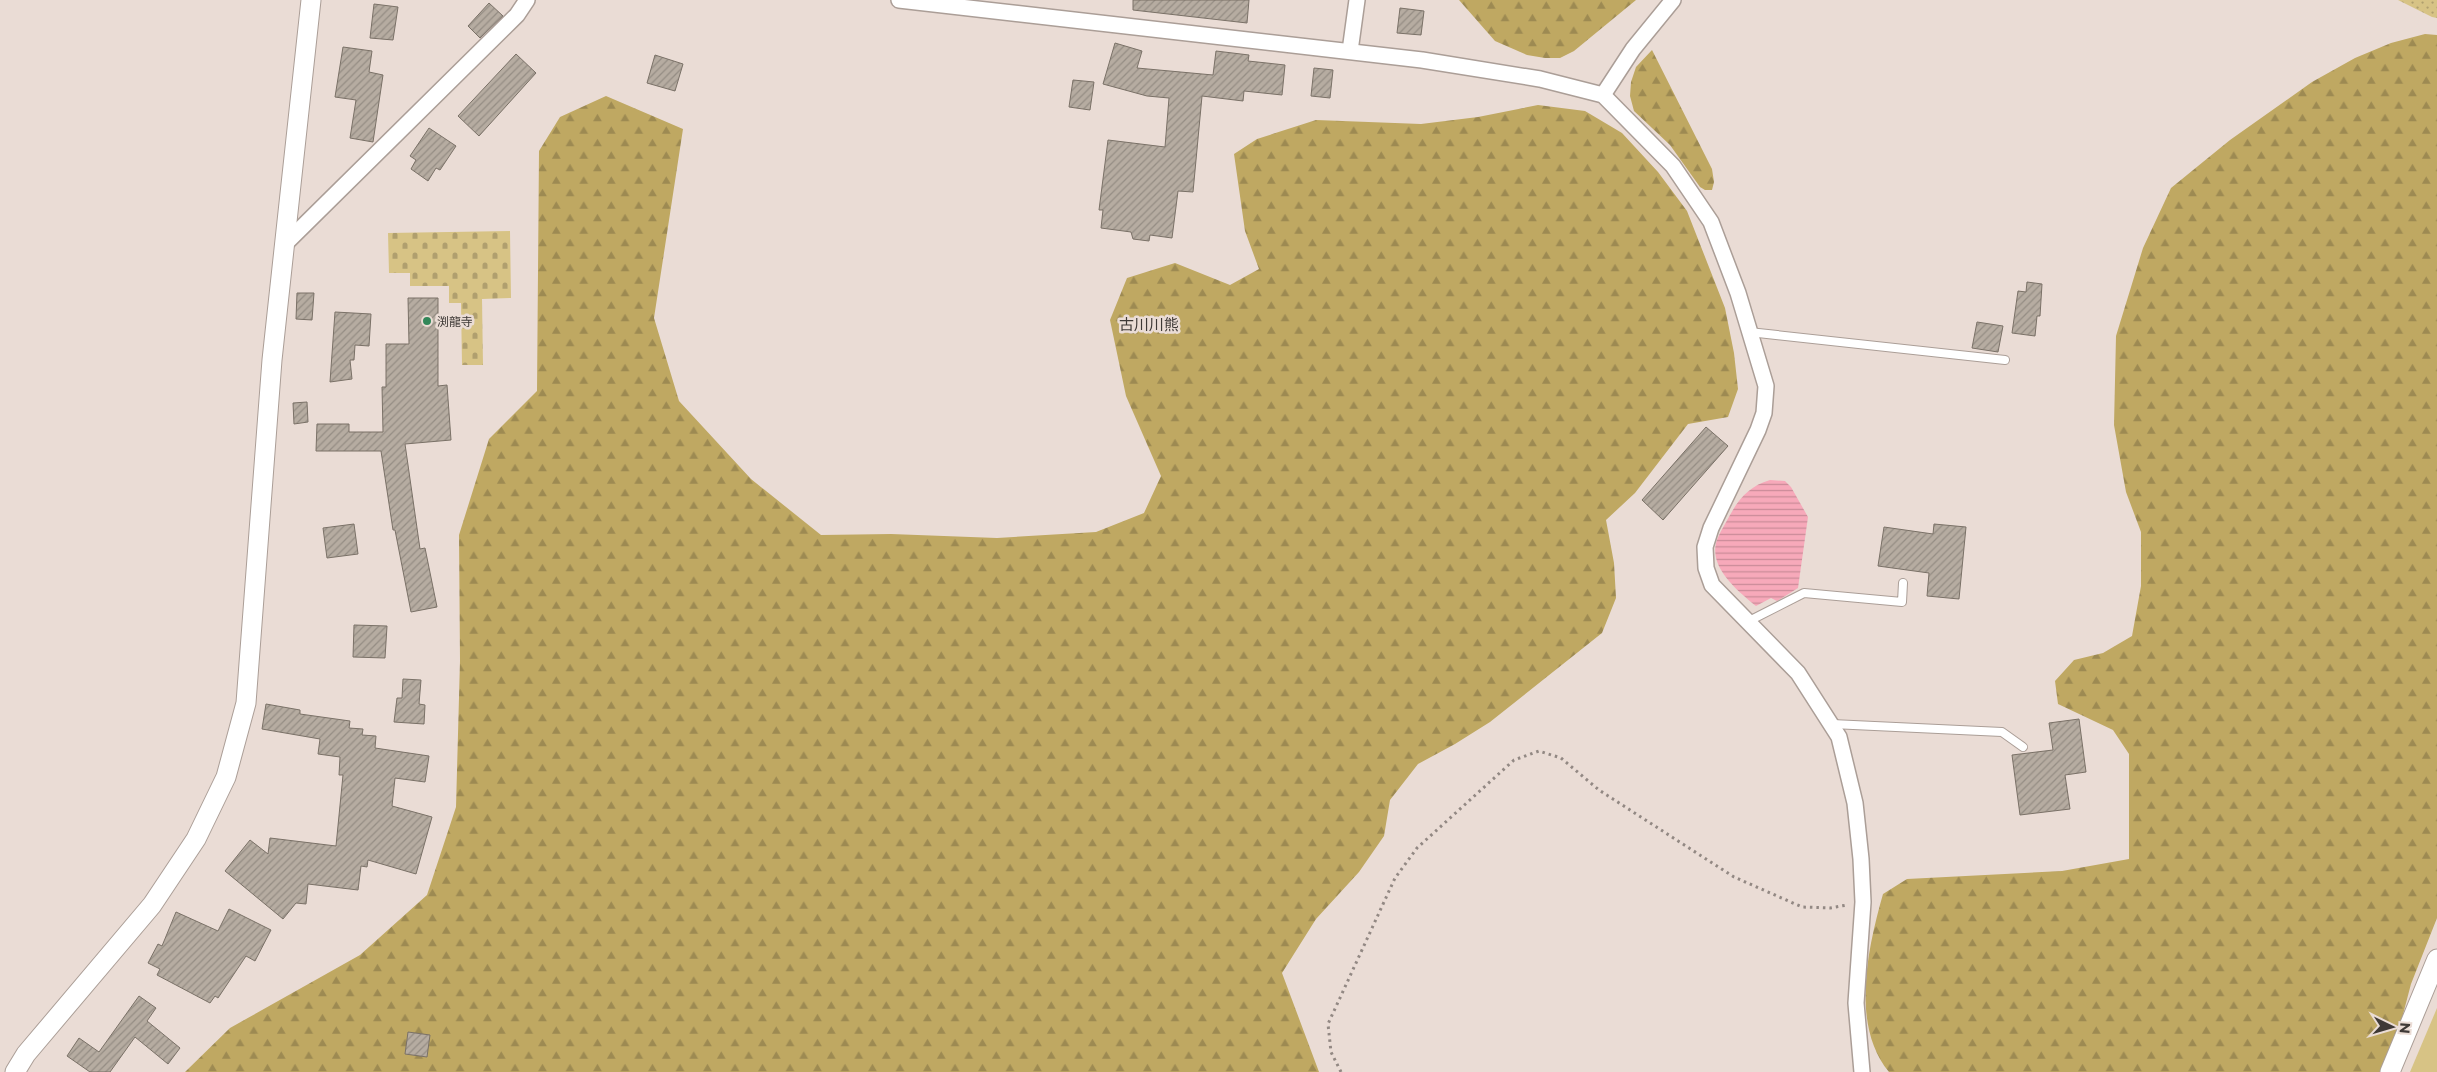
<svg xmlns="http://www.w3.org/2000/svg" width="2437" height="1072" viewBox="0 0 2437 1072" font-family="Montserrat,'Noto Sans JP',sans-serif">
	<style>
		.grass { fill: #d7c385 }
		.forest { fill: url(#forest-firs) }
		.cemetery { fill: url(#cemetery-stones) }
		.park { fill: url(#park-dots) }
		.water { fill: url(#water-rules) }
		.building { fill: url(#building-hatch); stroke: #7a7167 }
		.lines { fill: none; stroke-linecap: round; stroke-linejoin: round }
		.service-casing { stroke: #ab9e97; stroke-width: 10 }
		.minor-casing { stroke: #ab9e97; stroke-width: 18 }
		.tertiary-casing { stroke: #ab9e97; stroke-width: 21 }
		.path { stroke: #928883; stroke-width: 3; stroke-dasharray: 2.5 4; stroke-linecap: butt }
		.service { stroke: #fff; stroke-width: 8 }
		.minor { stroke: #fff; stroke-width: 15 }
		.tertiary { stroke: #fff; stroke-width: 19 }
		.poi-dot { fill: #328759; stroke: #eadcd5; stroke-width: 2 }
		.labels { text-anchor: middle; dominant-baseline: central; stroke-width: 5; stroke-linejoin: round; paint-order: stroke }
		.poi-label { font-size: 12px; fill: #3e3936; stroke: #eadcd5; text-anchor: start }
		.quarter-label { font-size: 15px; fill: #3e3936; stroke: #eadcd5 }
	</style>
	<defs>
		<pattern id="forest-firs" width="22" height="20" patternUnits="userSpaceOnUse" patternTransform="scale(1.25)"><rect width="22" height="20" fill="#bfa862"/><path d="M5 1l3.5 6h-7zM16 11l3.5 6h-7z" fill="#9d8a52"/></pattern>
		<pattern id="cemetery-stones" width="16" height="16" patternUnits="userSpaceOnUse" patternTransform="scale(1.25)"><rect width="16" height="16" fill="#d7c385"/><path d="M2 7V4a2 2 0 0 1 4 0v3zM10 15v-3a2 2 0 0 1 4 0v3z" fill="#b09f6e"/></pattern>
		<pattern id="park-dots" width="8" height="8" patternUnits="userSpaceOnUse" patternTransform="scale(1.25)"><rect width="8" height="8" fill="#d7c385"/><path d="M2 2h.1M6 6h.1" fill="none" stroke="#b09f6e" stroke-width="1.8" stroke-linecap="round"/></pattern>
		<pattern id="water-rules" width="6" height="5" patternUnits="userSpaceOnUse" patternTransform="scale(1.25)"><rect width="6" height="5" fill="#f7a9ba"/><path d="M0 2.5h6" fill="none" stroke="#c98b98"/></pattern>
		<pattern id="building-hatch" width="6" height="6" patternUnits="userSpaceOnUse" patternTransform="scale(1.25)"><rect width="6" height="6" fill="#b6aca1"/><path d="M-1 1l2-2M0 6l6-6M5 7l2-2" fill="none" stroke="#958d84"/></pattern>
	</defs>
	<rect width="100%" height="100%" fill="#eadcd5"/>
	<!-- grass -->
	<path class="grass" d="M2437 1008V1072H2410Z"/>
	<!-- forest -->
	<g class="forest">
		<path d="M1459 0H1636L1574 51 1560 58H1545L1527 55 1495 41Z"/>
		<path d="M2425 34 2437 35V918L2411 984 2401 1022 2382 1072H1889C1850 1025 1868 947 1883 894L1907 879 2062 871 2129 859V754L2113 730 2058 704 2055 681 2074 660 2103 653 2132 636 2141 586V532L2126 492 2114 425 2116 336 2143 248 2171 188 2230 140 2312 82 2355 58 2391 43Z"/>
		<path d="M1652 50 1712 169 1714 182 1712 190H1705L1700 187 1670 145 1634 111 1630 96 1631 82 1636 67Z"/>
		<path d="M606 96 683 129 654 318 679 401 751 479 821 535 891 534 997 538 1096 532 1144 513 1161 476 1126 396 1110 320 1127 278 1175 263 1230 285 1259 269 1245 231 1234 154 1257 139 1316 120 1421 124 1478 117 1538 105 1585 111 1622 133 1658 172 1687 211 1725 308 1734 353 1738 389 1728 417 1688 424 1635 493 1606 520 1614 563 1616 598 1602 633 1490 722 1455 744 1418 764 1390 800 1384 836 1359 872 1316 919 1282 973 1319 1072H185L230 1028 360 955 427 895 456 807 460 661 459 535 489 439 537 391 539 151 560 117Z"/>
	</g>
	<!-- cemetery -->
	<path class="cemetery" d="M510 231 511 298 482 299 483 365H462L461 303H449V286H410V273H389L388 233Z"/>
	<!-- park -->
	<path class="park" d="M2398 0H2437V18L2432 17Z"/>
	<!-- water -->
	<path class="water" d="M1770 480 1785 481 1791 487 1808 517 1798 588 1777 601 1771 598 1756 606C1738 591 1710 569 1716 543 1719 533 1726 523 1730 515 1740 497 1750 486 1770 480Z"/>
	<!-- building -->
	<g class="building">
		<path d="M1133 0H1249L1247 23 1133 10Z"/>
		<path d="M489 3 503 16 480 38 468 26Z"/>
		<path d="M374 4 398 7 393 40 370 38Z"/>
		<path d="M1400 8 1424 11 1421 35 1397 33Z"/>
		<path d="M1115 43 1142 51 1137 68 1213 75 1216 51 1249 55 1248 61 1285 65 1282 95 1244 91 1243 101 1202 96 1193 192 1178 191 1172 238 1150 235 1149 241 1133 239 1131 232 1101 228 1103 210H1099L1108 140 1165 147 1169 98 1147 96 1103 84Z"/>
		<path d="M343 47 372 51 369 72 383 75 373 142 350 138 356 100 335 97Z"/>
		<path d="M516 54 536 73 479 136 458 116Z"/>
		<path d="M655 55 683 64 675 91 647 83Z"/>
		<path d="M1314 68 1333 70 1330 98 1311 96Z"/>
		<path d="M1073 80 1094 82 1090 110 1069 107Z"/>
		<path d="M429 128 456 146 440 170 436 168 428 181 411 169 416 160 410 156Z"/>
		<path d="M2027 282 2042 284 2040 316H2037L2035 336 2012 333 2018 291 2026 292Z"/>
		<path d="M297 293H314L312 320 296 319Z"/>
		<path d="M408 298H438V386L447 385 451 440 405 444 420 549 425 548 437 607 411 612 395 530H393L381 451H316L317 424H349V432H383L382 387H386V344H409Z"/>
		<path d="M335 312 371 314 369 346 355 345 354 360H350L352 379 330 382Z"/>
		<path d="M1977 322 2003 326 1998 352 1972 348Z"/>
		<path d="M307 402 308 422 294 424 293 403Z"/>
		<path d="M1706 427 1728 446 1663 520 1642 500Z"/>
		<path d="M354 524 358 554 327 558 323 528Z"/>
		<path d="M1934 524 1966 527 1959 599 1927 596 1929 573 1878 566 1884 527 1933 534Z"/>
		<path d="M354 625 387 626 385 658 353 657Z"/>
		<path d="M403 679 421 680 419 704 425 705 424 724 394 722 397 698H402Z"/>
		<path d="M266 704 300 710V714L350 721 349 728 363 729 362 735 376 736 375 748 429 756 425 782 395 778 392 806 432 817 416 874 368 860 367 867 361 866 358 890 308 884 306 904 296 903 283 919 225 871 250 840 268 854 270 838 336 846 343 775H339L340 757 318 754 320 739 262 729Z"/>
		<path d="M2079 719 2086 772 2065 775 2070 809 2020 815 2012 755 2053 750 2049 723Z"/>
		<path d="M229 909 271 930 255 961 246 956 218 998 215 996 210 1003 157 975 160 969 148 963 158 944 162 946 176 912 218 931Z"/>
		<path d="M139 996 156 1008 147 1021 180 1048 168 1064 135 1037 110 1072H90L67 1056 79 1038 99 1052Z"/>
		<path d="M408 1032 430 1035 427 1057 405 1054Z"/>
	</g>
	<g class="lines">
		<!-- service casing -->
		<g class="service-casing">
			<g id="service">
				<path d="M1749 332 2005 360"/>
				<path d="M1747 622 1804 593 1902 602 1903 583"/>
				<path d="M1832 724 2002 732 2023 747"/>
			</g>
		</g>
		<!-- minor casing -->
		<g class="minor-casing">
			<g id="minor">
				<path d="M899 0 1422 60 1540 79 1603 95 1673 166 1711 222 1738 293 1766 386 1764 413 1758 430 1711 528 1705 547 1706 568 1712 585 1798 673 1839 737 1855 803 1861 859 1863 902 1856 1003 1862 1072"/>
				<path d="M1350 51 1357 0"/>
				<path d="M1603 95 1633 49 1673 0"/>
				<path d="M285 244 517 15 527 0"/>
			</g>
		</g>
		<!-- tertiary casing -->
		<g class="tertiary-casing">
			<g id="tertiary">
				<path d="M15 1072 26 1054 152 905 196 839 226 777 246 703 272 360 311 0"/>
				<path d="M2390 1072 2437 959"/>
			</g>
		</g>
		<!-- path -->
		<path class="path" d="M1341 1072 1331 1052 1328 1024 1395 878 1417 848 1514 760 1539 751 1561 758 1599 790 1734 877 1802 907 1830 908 1847 905"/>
		<!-- service -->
		<use href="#service" class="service"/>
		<!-- minor -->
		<use href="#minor" class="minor"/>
		<!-- tertiary -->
		<use href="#tertiary" class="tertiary"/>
	</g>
	<!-- markers -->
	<circle class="poi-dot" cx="427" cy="321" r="5"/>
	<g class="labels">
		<!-- poi labels -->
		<g class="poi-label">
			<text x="437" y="321">渕龍寺</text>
		</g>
		<!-- quarter labels -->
		<g class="quarter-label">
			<text x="1149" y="324">古川川熊</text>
		</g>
	</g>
	<!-- north arrow -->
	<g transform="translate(2392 1027) rotate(95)" stroke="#eadcd5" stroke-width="4" paint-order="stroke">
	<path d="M0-4L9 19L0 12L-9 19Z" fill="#3e3936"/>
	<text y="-8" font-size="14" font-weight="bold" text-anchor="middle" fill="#3e3936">N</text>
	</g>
</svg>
